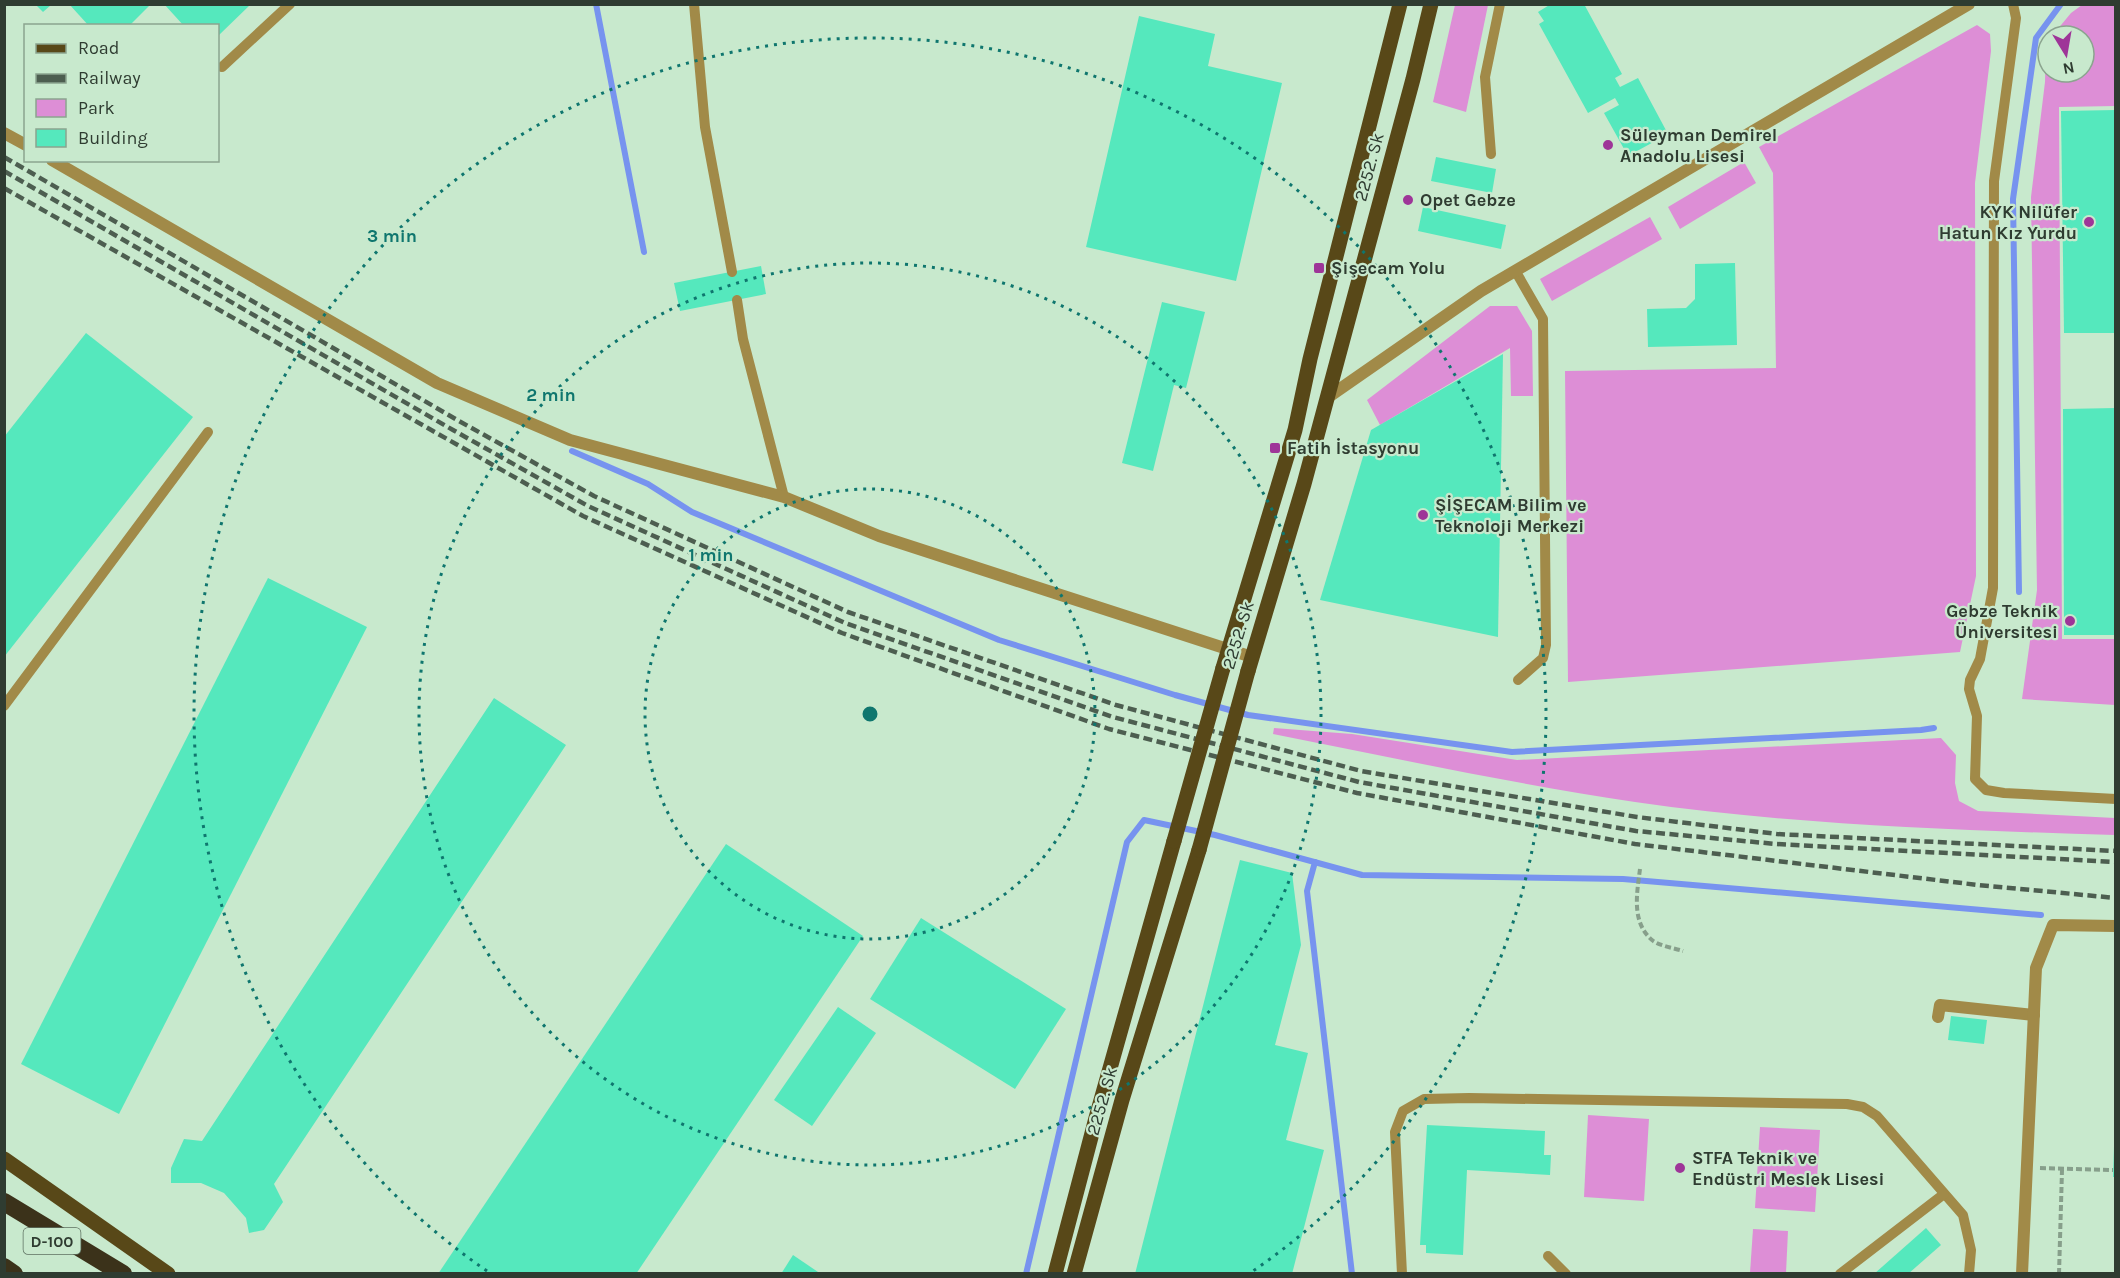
<svg xmlns="http://www.w3.org/2000/svg" width="2120" height="1278" viewBox="0 0 2120 1278" font-family="Karla,sans-serif">
	<style>
		.green { fill: #dd8ed6 }
		.lines { fill: none; stroke-linecap: round; stroke-linejoin: round }
		.stream { stroke: #7793ef; stroke-width: 6 }
		.building { fill: #55e8bd }
		.path { stroke: #879f8b; stroke-width: 4; stroke-dasharray: 6 3; stroke-linecap: butt }
		.lane { stroke: #a18a48; stroke-width: 10 }
		.street { stroke: #a18a48; stroke-width: 12 }
		.primary { stroke: #584818; stroke-width: 15 }
		.highway { stroke: #3b321a; stroke-width: 18 }
		.rail { stroke: #4d5e50; stroke-width: 4.5; stroke-dasharray: 9 4.5; stroke-linecap: butt }
		.primary-bridge { stroke: #584818; stroke-width: 15 }
		.ring { fill: none; stroke: #0f766e; stroke-width: 3; stroke-dasharray: 3 6 }
		.poi-dot { fill: #9e3598; stroke: #c8e9cd; stroke-width: 2 }
		.labels { text-anchor: middle; dominant-baseline: central; stroke-width: 4.5; stroke-linejoin: round; paint-order: stroke }
		.shield { fill: #c8e9cd; stroke: #5d7060; stroke-width: 1.5 }
		.shield-label { font-size: 16px; font-weight: bold; fill: #2f3c31 }
		.poi-label { font-size: 18px; font-weight: bold; fill: #2f3c31; stroke: #c8e9cd; text-anchor: start }
		.street-label { font-size: 18px; fill: #2f3c31; stroke: #c8e9cd }
		.centre { fill: #0f766e; stroke: #c8e9cd; stroke-width: 3 }
		.ring-label { font-size: 18px; text-anchor: middle; font-weight: bold; fill: #0f766e; stroke: #c8e9cd; stroke-width: 4.5; stroke-linejoin: round; paint-order: stroke }
	</style>
	<rect width="100%" height="100%" fill="#c8e9cd"/>
	<!-- green -->
	<g class="green">
		<path d="M1455 5H1488L1466 112 1433 102Z"/>
		<path d="M2082 5H2115L2116 106 2059 107 2062 639H2115V705L2022 699 2037 590 2031 197 2045 82 2046 43 2048 41V72H2084V36H2052L2071 13Z"/>
		<path d="M1977 25 1990 34 1991 51 1975 183 1976 576 1960 652 1568 682 1565 371 1776 368 1773 173 1759 147Z"/>
		<path d="M1744 162 1756 183 1680 229 1668 207Z"/>
		<path d="M1650 217 1662 239 1552 301 1540 279Z"/>
		<path d="M1490 306H1517L1532 331 1533 396H1511L1510 348 1380 425 1367 400Z"/>
		<path d="M1274 728 1352 734 1517 760 1941 738 1956 755 1955 783 1959 801 1978 811 2115 818V835C1955 830 1794 825 1635 802 1514 784 1394 758 1273 734Z"/>
		<path d="M1588 1115 1649 1119 1644 1201 1584 1197Z"/>
		<path d="M1760 1127 1820 1130 1815 1212 1755 1208Z"/>
		<path d="M1753 1229 1788 1231 1786 1273H1750Z"/>
	</g>
	<g class="lines">
		<!-- stream -->
		<g class="stream">
			<path d="M596 4 644 252"/>
			<path d="M572 451 648 484 692 512 999 640 1175 695 1248 715 1512 752 1921 730 1934 728"/>
			<path d="M2019 592 2013 199 2036 38 2061 4"/>
			<path d="M1315 862 1307 891 1352 1274"/>
			<path d="M1026 1274 1127 842 1144 820 1215 835 1362 875 1623 879 2041 915"/>
		</g>
	</g>
	<!-- building -->
	<g class="building">
		<path d="M69 4H151L129 26H89Z"/>
		<path d="M164 4H251L218 36V26H184Z"/>
		<path d="M1551 4H1584L1622 74 1615 78 1620 87 1638 78 1668 134 1628 156 1604 113 1619 105 1615 98 1588 113 1539 24 1544 21 1538 12Z"/>
		<path d="M36 5H51L43 12Z"/>
		<path d="M1139 16 1215 34 1208 66 1282 83 1236 281 1086 247Z"/>
		<path d="M2116 110V333H2064L2061 111Z"/>
		<path d="M1436 157 1496 169 1492 193 1431 181Z"/>
		<path d="M1423 207 1506 225 1501 249 1418 231Z"/>
		<path d="M1735 263 1737 345 1648 347 1647 309 1686 308 1695 299V264Z"/>
		<path d="M761 266 766 294 680 311 674 283Z"/>
		<path d="M1162 302 1205 312 1186 388 1174 385 1153 471 1122 463Z"/>
		<path d="M86 333 193 417 4 657V437Z"/>
		<path d="M1503 354 1498 637 1320 600 1371 430Z"/>
		<path d="M2116 408V635H2064L2063 409Z"/>
		<path d="M268 578 367 627 119 1114 21 1064Z"/>
		<path d="M494 698 566 745 274 1184 283 1202 264 1230 249 1233 246 1218 224 1193 201 1183H171V1168L184 1139 202 1141Z"/>
		<path d="M726 844 863 936 636 1274H438Z"/>
		<path d="M1240 860 1292 873 1301 945 1275 1045 1308 1053 1286 1140 1324 1150 1292 1274H1135Z"/>
		<path d="M921 918 1066 1009 1015 1089 870 999Z"/>
		<path d="M838 1007 876 1033 812 1126 774 1100Z"/>
		<path d="M1951 1016 1987 1020 1984 1044 1948 1040Z"/>
		<path d="M1427 1125 1545 1131 1544 1155H1551L1550 1175 1467 1170 1463 1255 1426 1253V1245H1420Z"/>
		<path d="M2114 1147H2116V1177H2113Z"/>
		<path d="M1926 1228 1941 1245 1908 1274H1874Z"/>
		<path d="M793 1255 821 1274H781Z"/>
	</g>
	<g class="lines">
		<!-- path -->
		<g class="path">
			<path d="M1640 869C1637 893 1631 922 1652 940 1659 946 1674 948 1683 951"/>
			<path d="M2040 1168 2113 1170"/>
			<path d="M2059 1274 2062 1170"/>
		</g>
		<!-- lane -->
		<g class="lane">
			<path d="M694 4 705 127 732 272"/>
			<path d="M2013 4 2016 18 1994 181 1993 588 1980 659 1970 680 1969 689 1977 716 1975 779 1986 790 2004 793 2116 799"/>
			<path d="M222 67 290 4"/>
			<path d="M1491 154 1485 77 1500 4"/>
			<path d="M1516 272 1543 319 1546 645 1543 658 1518 680"/>
			<path d="M737 300 743 339 784 497"/>
			<path d="M4 706 208 432"/>
			<path d="M1548 1256 1566 1274"/>
			<path d="M1402 1274 1395 1132 1403 1111 1424 1099 1469 1098 1847 1104 1863 1107 1877 1116 1963 1215 1971 1250 1969 1274"/>
			<path d="M1840 1274 1944 1194"/>
		</g>
		<!-- street -->
		<g class="street">
			<path d="M4 133 26 145"/>
			<path d="M52 160 437 383 570 440 784 497 879 536 1252 657"/>
			<path d="M1327 398 1481 291 1969 4"/>
			<path d="M1938 1017 1940 1005 2034 1015"/>
			<path d="M2022 1274 2036 968 2053 925 2116 926"/>
		</g>
		<!-- primary -->
		<g class="primary">
			<path d="M1223 668 1295 430 1310 359 1400 4"/>
			<path d="M1248 671 1304 484 1413 79 1431 4"/>
			<path d="M4 1159 168 1274"/>
			<path d="M1055 1274 1096 1118 1174 841"/>
			<path d="M1074 1274 1122 1100 1199 850"/>
		</g>
		<!-- highway -->
		<g class="highway">
			<path d="M4 1202 123 1274"/>
			<path d="M4 1267 14 1274"/>
		</g>
		<!-- rail -->
		<g class="rail">
			<path d="M4 157 459 421 594 496 848 612 1116 705 1361 771 1637 817 1777 834 2116 851"/>
			<path d="M4 171 453 430 588 506 845 623 1113 717 1359 782 1636 831 1776 844 2116 862"/>
			<path d="M4 188 583 516 842 633 1109 729 1357 793 1635 844 1978 885 2116 898"/>
		</g>
		<!-- primary-bridge -->
		<g class="primary-bridge">
			<path d="M1174 841 1223 668"/>
			<path d="M1199 850 1248 671"/>
		</g>
	</g>
	<!-- distance rings -->
	<g class="ring">
		<circle cx="870" cy="714" r="225"/>
		<circle cx="870" cy="714" r="451"/>
		<path d="M487 1271A676 676 0 1 1 1253 1271"/>
	</g>
	<!-- markers -->
	<g class="poi-dot">
		<circle cx="1608" cy="145" r="6"/>
		<circle cx="1408" cy="200" r="6"/>
		<circle cx="2089" cy="222" r="6"/>
		<rect x="1313" y="262" width="12" height="12" rx="3"/>
		<rect x="1269" y="442" width="12" height="12" rx="3"/>
		<circle cx="1423" cy="515" r="6"/>
		<circle cx="2070" cy="621" r="6"/>
		<circle cx="1680" cy="1168" r="6"/>
	</g>
	<g class="labels">
		<!-- shield labels -->
		<rect class="shield" x="23.5" y="1228" width="57" height="26" rx="4.5"/>
		<g class="shield-label">
			<text x="52" y="1241">D-100</text>
		</g>
		<!-- poi labels -->
		<g class="poi-label">
			<text x="1620" y="135">Süleyman Demirel<tspan x="1620" dy="21">Anadolu Lisesi</tspan></text>
			<text x="1420" y="200">Opet Gebze</text>
			<text x="2077" y="212" text-anchor="end">KYK Nilüfer<tspan x="2077" dy="21">Hatun Kız Yurdu</tspan></text>
			<text x="1331" y="268">Şişecam Yolu</text>
			<text x="1287" y="448">Fatih İstasyonu</text>
			<text x="1435" y="505">ŞİŞECAM Bilim ve<tspan x="1435" dy="21">Teknoloji Merkezi</tspan></text>
			<text x="2058" y="611" text-anchor="end">Gebze Teknik<tspan x="2058" dy="21">Üniversitesi</tspan></text>
			<text x="1692" y="1158">STFA Teknik ve<tspan x="1692" dy="21">Endüstri Meslek Lisesi</tspan></text>
		</g>
		<!-- street labels -->
		<g class="street-label">
			<text transform="translate(1369 167) rotate(-75)">2252. Sk</text>
			<text transform="translate(1238 635) rotate(-73)">2252. Sk</text>
			<text transform="translate(1102 1101) rotate(-74)">2252. Sk</text>
		</g>
	</g>
	<circle cx="870" cy="714" r="9" class="centre"/>
	<g class="ring-label">
		<text x="392" y="242">3 min</text>
		<text x="551" y="401">2 min</text>
		<text x="711" y="561">1 min</text>
	</g>
	<!-- border -->
	<rect width="2120" height="1278" fill="none" stroke="#2f3c31" stroke-width="12"/>
	<!-- legend -->
	<rect x="24" y="24" width="195" height="138" fill="#c8e9cd" stroke="#8ba48f" stroke-width="1.5"/>
	<rect x="36" y="44" width="30" height="9" fill="#584818" stroke="#8ba48f" stroke-width="1.5"/>
	<text x="78" y="54" font-size="18" fill="#2f3c31">Road</text>
	<rect x="36" y="74" width="30" height="9" fill="#4d5e50" stroke="#8ba48f" stroke-width="1.5"/>
	<text x="78" y="84" font-size="18" fill="#2f3c31">Railway</text>
	<rect x="36" y="99" width="30" height="18" fill="#dd8ed6" stroke="#8ba48f" stroke-width="1.5"/>
	<text x="78" y="114" font-size="18" fill="#2f3c31">Park</text>
	<rect x="36" y="129" width="30" height="18" fill="#55e8bd" stroke="#8ba48f" stroke-width="1.5"/>
	<text x="78" y="144" font-size="18" fill="#2f3c31">Building</text>
	<!-- north arrow -->
	<g transform="translate(2066 54) rotate(169)"><circle r="28" fill="#c8e9cd" stroke="#8ba48f" stroke-width="1.5"/>
	<path d="M0-4.5L10 22L0 15L-10 22Z" fill="#9e3598"/>
	<text y="-9" font-size="16" font-weight="bold" text-anchor="middle" fill="#2f3c31">N</text>
	</g>
</svg>
